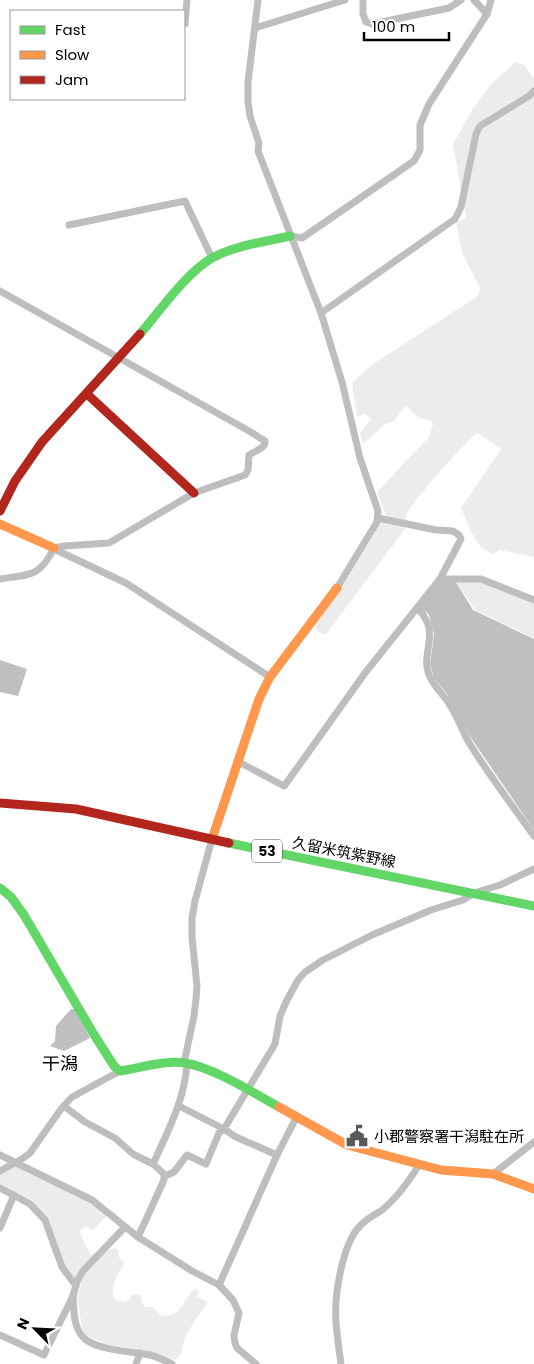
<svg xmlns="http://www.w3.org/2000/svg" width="534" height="1364" viewBox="0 0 534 1364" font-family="Poppins,'Noto Sans JP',sans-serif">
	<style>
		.green { fill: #ececec }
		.water { fill: #bfbfbf }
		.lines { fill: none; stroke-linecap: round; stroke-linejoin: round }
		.street { stroke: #bebebe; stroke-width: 7 }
		.fast { stroke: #63d668; stroke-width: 9 }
		.slow { stroke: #ff974d; stroke-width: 9 }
		.jam { stroke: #b3261e; stroke-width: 9 }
		.labels { text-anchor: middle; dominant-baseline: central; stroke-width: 4; stroke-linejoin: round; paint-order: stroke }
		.shield { fill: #fff; stroke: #4c4c4c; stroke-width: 1 }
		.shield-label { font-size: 14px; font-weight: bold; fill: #000 }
		.street-label { font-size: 15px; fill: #000; stroke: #fff }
		.poi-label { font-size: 15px; fill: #000; stroke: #fff; text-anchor: start }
		.quarter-label { font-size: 18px; fill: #000; stroke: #fff }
	</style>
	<rect width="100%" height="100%" fill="#fff"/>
	<!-- green -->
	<g class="green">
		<path d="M516 62 524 65 534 78V557L500 550 493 554 482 548 471 532 461 508 501 449 478 433C470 436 410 504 407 514 405 518 405 525 405 529L326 634H322L316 630V625L344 584 386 515 377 492 429 437 433 424 431 420 419 418 406 406C399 412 396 424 385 424L363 444 360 433 371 419 365 414 357 416 352 383 370 366 478 296 480 288 463 255 456 223 466 218 453 144 474 107 491 84Z"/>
		<path d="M477 580 534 602V638L475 610 457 582Z"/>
		<path d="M16 1166 90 1202 107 1216 93 1230 86 1226 80 1231V1233L90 1254 94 1256C102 1254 108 1250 116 1248L118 1250 119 1257 124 1264C118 1273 109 1289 115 1300L123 1302 130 1299 131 1295H141L142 1302 145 1307H153L162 1316C185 1316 181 1300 195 1289L199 1291 197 1297 208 1302C200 1313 190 1327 185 1339 180 1350 185 1351 175 1360L135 1349 110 1346 86 1335 82 1328 77 1296 81 1286 77 1279C65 1275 56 1245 52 1233 51 1227 51 1223 47 1218 34 1202 19 1194 0 1185V1174Z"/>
	</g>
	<!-- water -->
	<g class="water">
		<path d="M440 582H456L473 610 534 639V830L469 735 447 694 434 678 430 664 434 634 429 615 420 607Z"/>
		<path d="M0 660 27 669 18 696 0 692Z"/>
		<path d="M71 1009H75L90 1038 64 1051 50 1046 55 1041 56 1026Z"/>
	</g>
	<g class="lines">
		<!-- street -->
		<g class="street">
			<path d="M258 0 248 82V102L250 116 259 143 258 151 321 313 342 382 360 458 378 511 377 522 337 588"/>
			<path d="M363 0V14L366 22 372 24 449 8 461 0"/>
			<path d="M474 0 487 14"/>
			<path d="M185 24 187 0"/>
			<path d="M255 28 345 0"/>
			<path d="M69 225 185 201 212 258"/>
			<path d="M290 236 302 238 414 161 420 150V125L429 104 487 14 491 0"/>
			<path d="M0 291 249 431 265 441C266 448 255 451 249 455L248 470 245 475 194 493 109 543 64 546 54 548C39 578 30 574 0 579"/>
			<path d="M321 313 455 219 461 207 476 134 480 126 529 96 534 91"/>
			<path d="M54 549 126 583 270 677"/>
			<path d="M440 579H481L534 600"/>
			<path d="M417 608C444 634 417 654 431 679 436 689 446 697 451 707 458 718 462 730 468 741 488 774 512 805 534 836"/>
			<path d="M237 761 284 786 285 785 365 673 440 579 461 539 459 535 453 531 436 530 378 518"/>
			<path d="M184 1063 194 1016 196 999 197 986 192 937V918L195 901 212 839"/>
			<path d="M64 1106 85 1122 115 1138 133 1154 153 1164 164 1174V1180L138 1237"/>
			<path d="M179 1106 224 1129 236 1137 277 1155"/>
			<path d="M0 1155 92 1200 138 1237 192 1271 219 1285 233 1300 239 1313 234 1335 235 1343 237 1348 256 1364"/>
			<path d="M153 1164C168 1131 185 1099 187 1063"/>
			<path d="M0 1171 22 1159 30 1153 61 1109 72 1097 120 1071"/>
			<path d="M493 1174 534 1142"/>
			<path d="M165 1176 174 1172 187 1155 206 1164 219 1133 224 1129 275 1044 280 1016 286 1002 298 980 305 972 323 960 372 935 431 910 463 900 474 893 500 885 534 869"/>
			<path d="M0 1188 30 1204 45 1220 62 1267 76 1286"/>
			<path d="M0 1228 14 1195"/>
			<path d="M219 1285 277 1155 296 1118"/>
			<path d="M73 1296C74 1310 73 1326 83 1337 93 1350 134 1352 150 1355 158 1357 165 1361 172 1364"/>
			<path d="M0 1335 44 1355 73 1296 77 1281 83 1271 125 1227"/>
			<path d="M136 1364 140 1353"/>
			<path d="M341 1364C339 1350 337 1336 336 1322 334 1297 342 1244 360 1226 366 1219 375 1215 382 1210 397 1198 409 1181 419 1165"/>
		</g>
		<!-- fast -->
		<g class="fast">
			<path d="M140 334C159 312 187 272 212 258 236 245 264 242 290 236"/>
			<path d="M229 843 534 906"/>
			<path d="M0 888 11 897 24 915 93 1033 114 1066 120 1071C140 1068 164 1060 185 1063 212 1067 254 1093 279 1107"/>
		</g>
		<!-- slow -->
		<g class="slow">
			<path d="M0 524 54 548"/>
			<path d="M212 839 259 699 270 677 337 588"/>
			<path d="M279 1107 347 1145 441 1170 493 1174 534 1189"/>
		</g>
		<!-- jam -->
		<g class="jam">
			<path d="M87 394 194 493"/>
			<path d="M0 511 15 481 42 442 140 334"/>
			<path d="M0 803 76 809 229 843"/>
		</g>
	</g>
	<!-- icons -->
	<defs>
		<g id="civic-bare" transform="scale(1.725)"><path d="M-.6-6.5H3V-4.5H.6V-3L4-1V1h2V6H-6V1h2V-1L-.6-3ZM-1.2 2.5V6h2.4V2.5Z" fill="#595959" stroke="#fff" stroke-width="2.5" paint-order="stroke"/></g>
	</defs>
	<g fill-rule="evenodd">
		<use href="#civic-bare" x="357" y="1136"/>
	</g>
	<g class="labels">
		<!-- shield labels -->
		<rect class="shield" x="252" y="839.5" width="30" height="23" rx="4"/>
		<g class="shield-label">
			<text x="267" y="851">53</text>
		</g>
		<!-- street labels -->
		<g class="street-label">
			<text transform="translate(344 852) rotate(11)">久留米筑紫野線</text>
		</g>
		<!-- poi labels -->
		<g class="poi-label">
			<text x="374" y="1136">小郡警察署干潟駐在所</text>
		</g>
		<!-- quarter labels -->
		<g class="quarter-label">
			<text x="60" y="1063">干潟</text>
		</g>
	</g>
	<!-- legend -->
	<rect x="10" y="10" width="175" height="90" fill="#ffffff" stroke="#999999"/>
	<rect x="20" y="26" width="25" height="8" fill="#63d668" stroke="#999999"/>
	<text x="55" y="35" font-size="15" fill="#000000">Fast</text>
	<rect x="20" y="51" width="25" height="8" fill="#ff974d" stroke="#999999"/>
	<text x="55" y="60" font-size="15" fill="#000000">Slow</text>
	<rect x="20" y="76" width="25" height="8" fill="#b3261e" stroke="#999999"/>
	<text x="55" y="85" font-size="15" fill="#000000">Jam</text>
	<!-- north arrow -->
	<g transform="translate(35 1329) rotate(294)" stroke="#ffffff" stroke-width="4" paint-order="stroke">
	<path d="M0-4L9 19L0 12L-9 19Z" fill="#000000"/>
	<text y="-8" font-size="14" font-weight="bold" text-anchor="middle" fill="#000000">N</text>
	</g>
	<!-- scale -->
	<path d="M364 32v8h85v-8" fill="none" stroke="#000000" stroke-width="2.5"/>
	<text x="372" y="32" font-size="15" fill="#000000" stroke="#ffffff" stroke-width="4" paint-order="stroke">100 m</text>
</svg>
